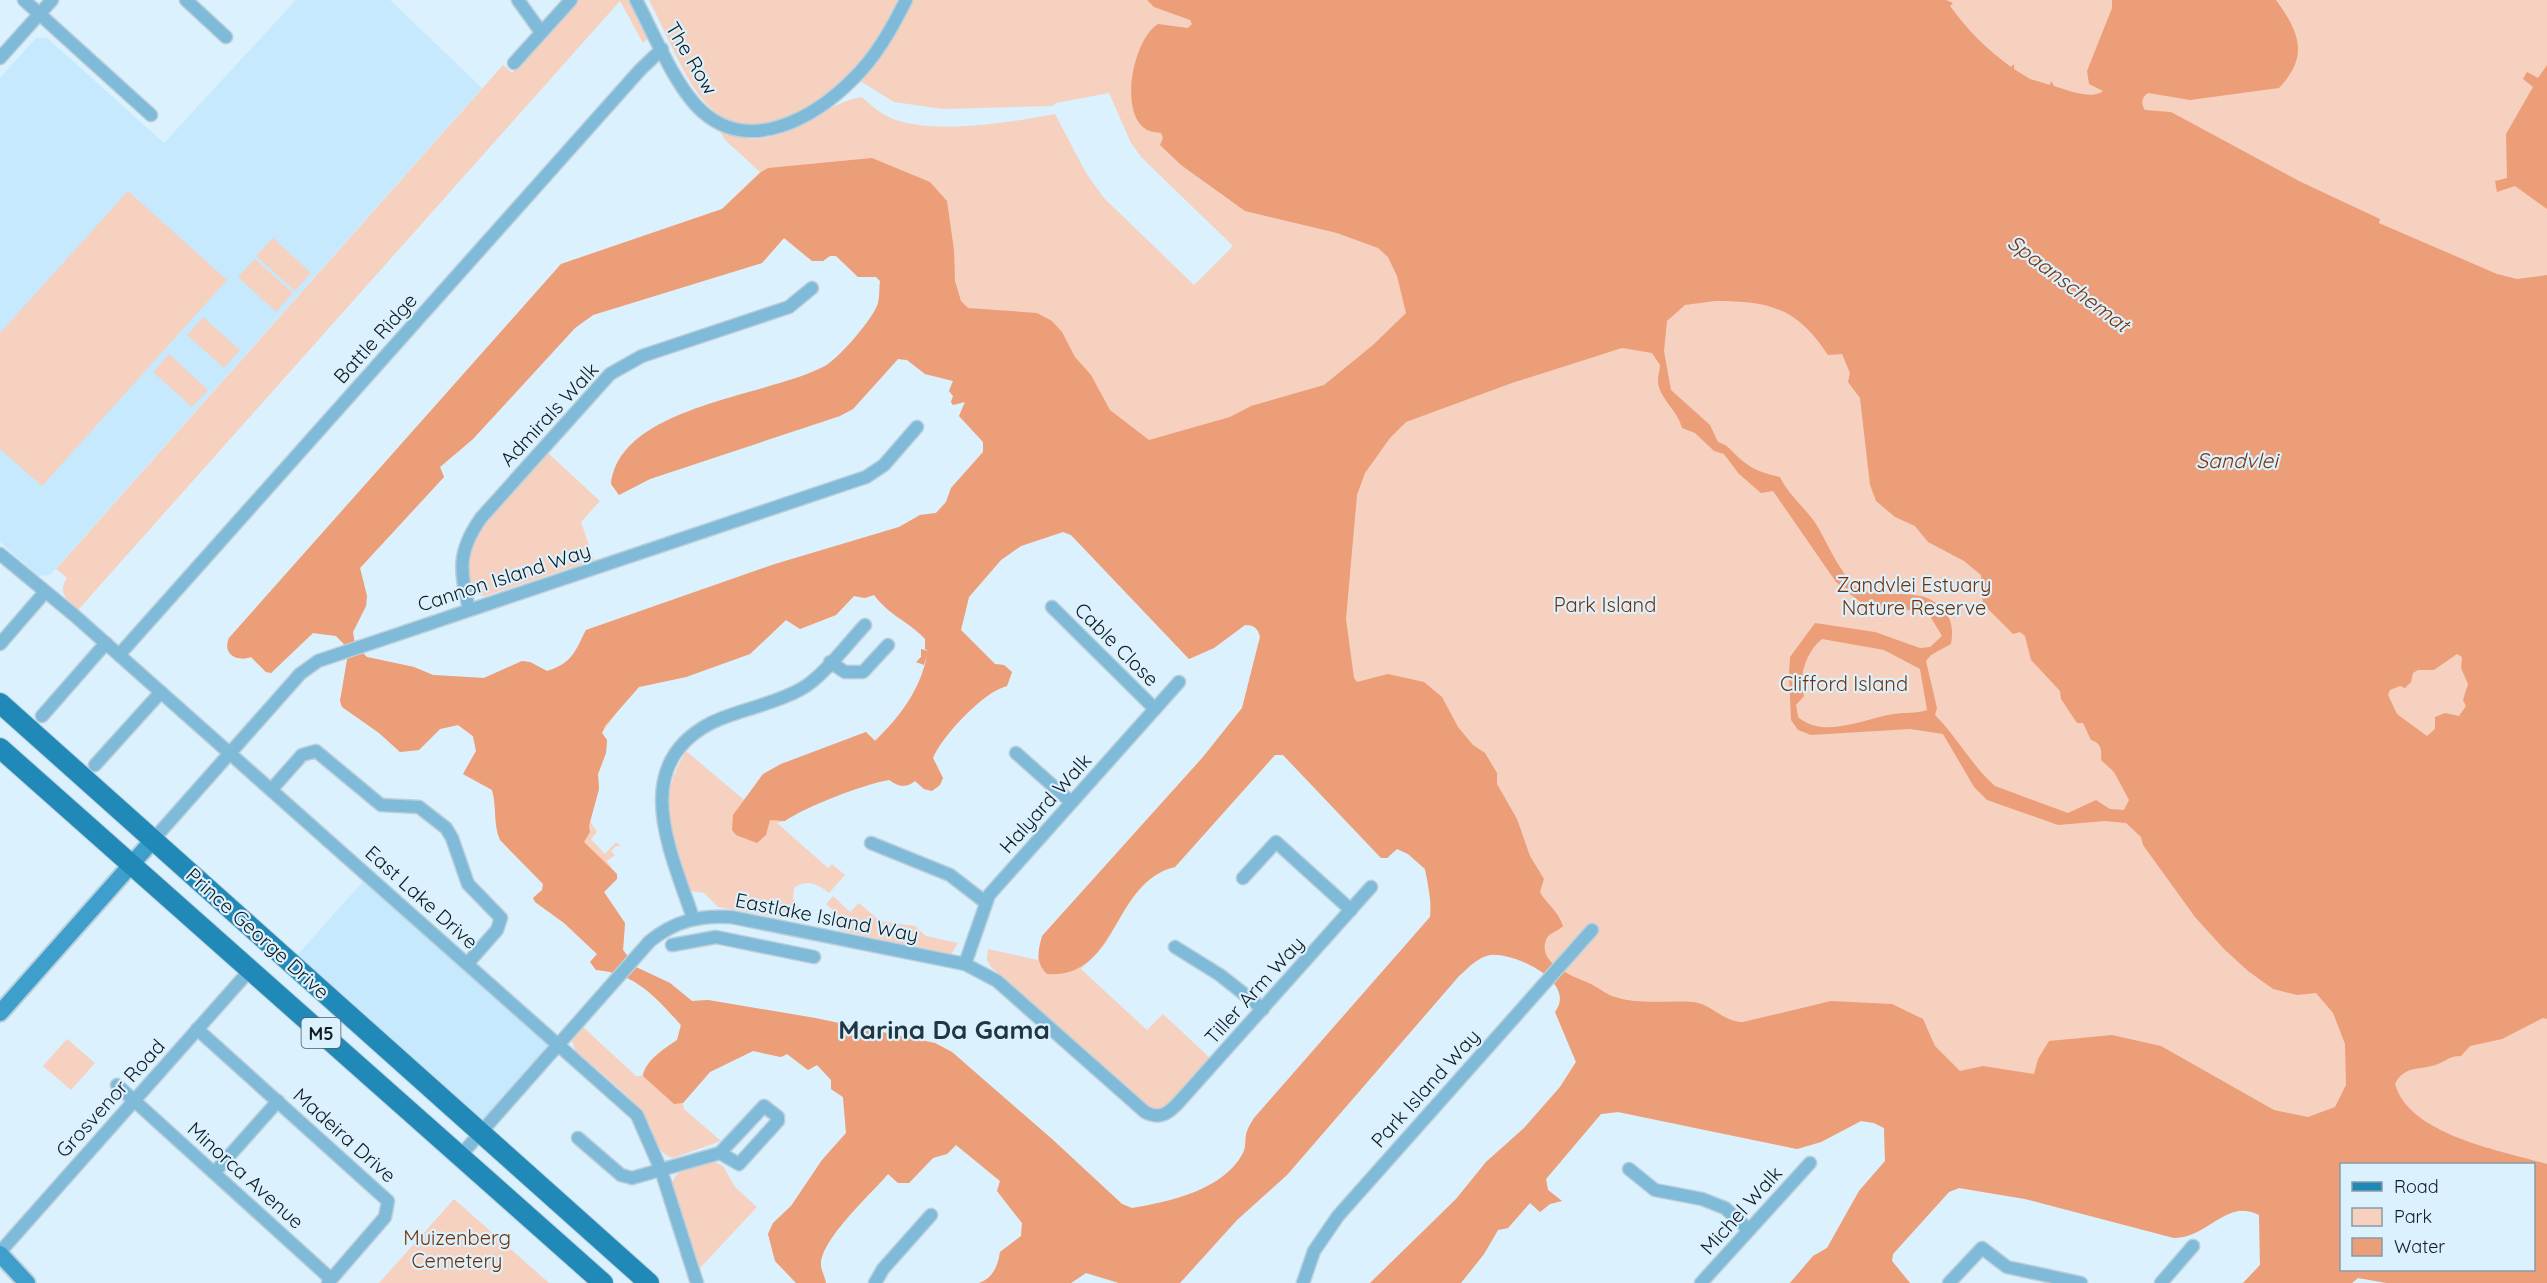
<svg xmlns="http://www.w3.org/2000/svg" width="2547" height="1283" viewBox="0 0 2547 1283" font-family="Quicksand,sans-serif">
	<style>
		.built { fill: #c6e9fd }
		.green { fill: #f7d1bf; fill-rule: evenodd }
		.water { fill: #eb9e78; fill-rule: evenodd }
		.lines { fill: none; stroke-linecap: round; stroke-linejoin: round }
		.street-casing { stroke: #bbcfda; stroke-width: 15 }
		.secondary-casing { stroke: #bbcfda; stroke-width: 20 }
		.primary-casing { stroke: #bbcfda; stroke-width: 22 }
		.street { stroke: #80bad9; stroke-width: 12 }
		.secondary { stroke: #3e9fcd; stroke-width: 16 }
		.primary { stroke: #2189b7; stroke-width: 20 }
		.labels { text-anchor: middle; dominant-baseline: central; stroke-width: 4.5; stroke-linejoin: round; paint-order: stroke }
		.shield { fill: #dbf1fe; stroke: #4e5b63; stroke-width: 1.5 }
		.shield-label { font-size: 18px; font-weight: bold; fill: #111b20 }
		.street-label { font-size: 20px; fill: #111b20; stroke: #dbf1fe }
		.park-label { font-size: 20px; fill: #753004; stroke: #dbf1fe }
		.water-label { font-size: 21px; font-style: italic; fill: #7a340a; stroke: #dbf1fe }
		.district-label { font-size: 26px; font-weight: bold; fill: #203743; stroke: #dbf1fe }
	</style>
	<rect width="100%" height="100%" fill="#dbf1fe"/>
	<!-- built -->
	<g class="built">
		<path d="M296 0H390L482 88 50 575 38 576 0 542V78L36 38H47L164 143Z"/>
		<path d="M368 876 557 1044 480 1132 291 962Z"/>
	</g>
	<!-- green -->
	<g class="green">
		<path d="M578 0H629L649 37 643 43 620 1 78 610C67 601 57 592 67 578L56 569 503 65 512 73Z"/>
		<path d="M649 0H898C891 13 884 28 876 40 854 73 802 129 759 129 743 129 725 120 713 110 688 90 665 30 649 0Z"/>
		<path d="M909 0H2547V1283H2387L2358 1278 2352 1283H2243L2260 1265 2259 1215C2226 1198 2210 1237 2174 1238L2025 1199 1959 1188 1949 1192 1893 1254 1892 1261 1910 1283H1790L1813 1256 1827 1248 1859 1191 1885 1161 1884 1128 1874 1123 1861 1121 1821 1142 1797 1149 1618 1112 1601 1114 1546 1179 1548 1190 1562 1201 1550 1204 1540 1212 1530 1203 1508 1228 1498 1230 1484 1254 1461 1283H1370L1456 1199 1486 1162 1524 1128 1560 1087 1576 1062 1555 1012C1578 982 1515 952 1490 955 1478 957 1468 968 1459 976L1287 1175 1237 1220 1180 1283H1119L1086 1273 1071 1283H979C993 1278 998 1266 1000 1252L1021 1236 1022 1223 997 1191 1000 1181 956 1145 947 1154 933 1158 909 1183H898L888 1174C872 1193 820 1240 821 1265 821 1270 825 1277 826 1283H796L775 1261 768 1234 773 1223 791 1206 822 1160 846 1133 843 1097 831 1089V1080L817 1065 808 1070 787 1054 781 1057 753 1051 710 1072 683 1103 684 1109 721 1141 673 1158C655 1154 655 1131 645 1117 628 1092 599 1072 576 1052L572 1041 582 1026 636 1076H642C646 1059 664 1049 677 1040L681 1025C656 997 635 973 596 970L590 962 597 954 564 923 535 902 533 898 542 890 543 884 500 840C493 824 497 807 492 790L463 774 476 751 473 737 458 725 440 729 419 750 400 752 379 733 342 707 340 701 348 654 343 643 336 636 313 633 271 673 266 672 251 657C237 662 222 654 229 638L561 264 722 209 760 172 725 140 718 128C728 132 743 139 754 139 794 139 823 104 861 97 868 102 875 109 883 114 923 138 1011 122 1055 114L1086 173 1104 198 1194 285 1233 246 1142 158 1131 143 1109 93 1056 103 1052 106 943 109 894 102 857 79ZM784 238 812 261H823L830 256H836L858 277H876L880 281C879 289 880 302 876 308 869 323 839 358 825 366 767 397 620 405 611 484L619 495 650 479 840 416 853 409 898 359 907 360 925 374 953 381 949 391 953 396 951 402 953 405 965 402 959 416 983 442V452L951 488 946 502 936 513 920 515 899 527 775 564 586 630C575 651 573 663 547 671L530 662 522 661 484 678 433 675 414 667 367 657 355 645 353 632 366 606 367 596 360 568 444 477 440 467 473 439 575 328 593 315 762 263ZM1063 532 1071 535 1189 659 1214 648 1245 625C1254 625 1258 628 1260 637L1242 708 1203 757 1042 936 1038 960 988 949 987 960 991 967 1147 1107 1158 1111 1166 1107 1210 1058 1163 1014 1147 1030 1081 969C1090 960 1101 951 1107 941 1125 912 1139 876 1175 867L1275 755H1283L1381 858H1387L1397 849 1408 854 1425 869C1428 885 1432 902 1430 917L1254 1118C1251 1123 1247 1129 1246 1135 1245 1142 1246 1147 1243 1153 1224 1190 1169 1202 1132 1208L1122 1204 1052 1139 952 1052 935 1043 815 1018 708 1000 692 1001 670 983 636 967 623 950 625 923 604 892 618 877 607 861 615 855 611 851 616 846H621L616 842 605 854 591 839 597 832 590 821 599 789 598 774 606 753 607 740 602 733 622 705 639 687 686 677 750 654 786 620 800 629 836 615 854 596 865 598 874 595C891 617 907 620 925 639V649L928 650C921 688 903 714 875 740L866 732 781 764 763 774 744 800 686 751C654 805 669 836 691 891L704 893 718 907 799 921 802 913 793 899 794 888C806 878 819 885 829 893L845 875 832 864 828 868 777 823C788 821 793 814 802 810 827 800 863 784 889 780 898 786 905 789 915 781L924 789 932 791 940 785 943 778 933 758C942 736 984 691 1007 686L1012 672 1004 665 995 664 961 630 969 597 1001 560 1021 546ZM2342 1164H2534V1270H2342Z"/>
		<path d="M128 191 227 280 42 486 0 449V333Z"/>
		<path d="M273 238 311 273 295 291 256 256Z"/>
		<path d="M255 259 293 293 276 312 238 277Z"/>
		<path d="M203 317 240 350 224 368 187 335Z"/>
		<path d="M169 354 208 390 192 407 153 372Z"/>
		<path d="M547 452 600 501 581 522 594 560 485 596 478 595 471 590 467 567 477 533Z"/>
		<path d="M833 896 850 912 859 903 880 921 915 926 926 936 958 943 951 955 838 930 840 925 829 914 833 910 826 904Z"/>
		<path d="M67 1039 95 1063 71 1090 43 1066Z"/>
		<path d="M713 1161 723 1166 735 1187 757 1207 700 1268 672 1186C674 1167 697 1166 713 1161Z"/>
		<path d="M454 1199 549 1283H379Z"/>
	</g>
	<!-- water -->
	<g class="water">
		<path d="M1147 0H1946L1953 3 1950 6C1968 31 1987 49 2011 67L2014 64V69L2030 79 2050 85 2051 81 2054 86C2067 90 2093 100 2103 91L2089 84 2087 71 2112 8V0H2276C2300 33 2309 56 2279 88L2190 100 2148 93C2141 97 2141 105 2145 110L2171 112 2299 181 2380 219 2379 223 2497 274 2517 279 2547 275V1019L2543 1018 2502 1039 2470 1046 2461 1056C2449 1056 2448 1060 2438 1064 2421 1071 2405 1064 2395 1084 2409 1135 2502 1151 2547 1164V1283H2387L2358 1278 2352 1283H2243L2260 1265 2259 1215C2226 1198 2210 1237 2174 1238L2025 1199 1959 1188 1949 1192 1893 1254 1892 1261 1910 1283H1790L1813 1256 1827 1248 1859 1191 1885 1161 1884 1128 1874 1123 1861 1121 1821 1142 1797 1149 1618 1112 1601 1114 1546 1179 1548 1190 1562 1201 1550 1204 1540 1212 1530 1203 1508 1228 1498 1230 1484 1254 1461 1283H1370L1456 1199 1486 1162 1524 1128 1560 1087 1576 1062 1555 1012C1578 982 1515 952 1490 955 1478 957 1468 968 1459 976L1287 1175 1237 1220 1180 1283H1119L1086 1273 1071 1283H979C993 1278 998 1266 1000 1252L1021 1236 1022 1223 997 1191 1000 1181 956 1145 947 1154 933 1158 909 1183H898L888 1174C872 1193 820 1240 821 1265 821 1270 825 1277 826 1283H796L775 1261 768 1234 773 1223 791 1206 822 1160 846 1133 843 1097 831 1089V1080L817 1065 808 1070 787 1054 781 1057 753 1051 710 1072 683 1103 674 1104 643 1076C646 1060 664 1049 677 1040L681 1025C656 997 635 973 596 970L590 962 597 954 564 923 535 902 533 898 542 890 543 884 500 840C493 824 497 807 492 790L463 774 476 751 473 736 458 725 440 729 419 750 400 752 379 733 342 707 340 701 348 654 343 643 336 636 313 633 271 673 266 672 251 657C237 662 222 654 229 638L561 264 722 209 761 172 768 168 872 158 930 182 947 201 954 250 955 281 961 301 968 308 1037 313 1052 321 1062 332 1075 357 1091 375 1110 410 1149 440 1230 417 1251 406 1324 385 1373 345 1406 313 1397 276 1388 257 1378 248 1337 233 1245 211 1181 165 1160 145 1163 138 1161 133C1157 132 1151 132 1147 130 1118 114 1133 39 1158 24L1188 28 1192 24 1190 20 1154 7ZM784 238 812 261H823L830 256H836L858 277H876L880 281C879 289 880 302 876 308 869 323 839 358 825 366 767 397 620 405 611 484L619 495 650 479 840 416 853 409 898 359 907 360 925 374 953 381 949 391 953 396 951 402 953 405 965 402 959 416 983 442V452L951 488 946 502 936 513 920 515 899 527 775 564 586 630C575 651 573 663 547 671L530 662 522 661 484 678 433 675 414 667 367 657 355 645 353 632 366 606 367 596 360 568 444 477 440 467 473 439 575 328 593 315 762 263ZM1715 301C1770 301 1797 308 1828 355L1842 354 1850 373 1848 382 1860 398 1870 485 1876 501 1895 517 1915 526 1928 542 1964 561 1981 575 1983 604 2013 634 2020 632 2025 636 2031 660 2060 691 2061 699 2077 723H2083L2091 740C2101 743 2102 750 2101 760L2114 772 2129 800 2124 810 2110 809 2096 800 2068 813 1995 786C1972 766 1957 737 1935 715L1937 708 1926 661 1931 655 1951 644C1953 632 1953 621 1944 610 1919 582 1883 603 1856 587 1851 584 1845 575 1842 570 1831 554 1824 536 1814 521 1803 506 1788 494 1780 477 1767 474 1755 471 1744 462 1734 455 1731 446 1718 442L1710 425 1671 390 1664 351 1667 321 1685 305ZM1622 348 1652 353 1660 365C1660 370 1658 375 1658 379 1657 397 1678 410 1682 428L1695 433 1714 451 1724 454 1739 474 1761 493 1773 491 1836 582 1850 594 1863 604 1924 612 1930 616 1942 636 1930 647 1920 648 1875 632 1815 623 1790 657 1789 675 1791 720 1798 730 1811 735 1910 729 1943 734 1974 787 1987 800 2058 825 2105 821 2126 823 2141 837 2143 845 2195 917 2224 949 2248 971 2273 989 2297 995 2316 993 2333 1013 2345 1044 2346 1085 2335 1107 2308 1117 2274 1110 2161 1046 2112 1035 2049 1041 2038 1059 2034 1074 1983 1066 1960 1071 1935 1046 1923 1019 1892 1004 1831 1001 1743 1022C1723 1022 1712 1004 1693 1002 1667 1000 1640 1005 1615 997 1607 995 1599 988 1591 984 1575 977 1537 965 1546 940 1549 932 1558 932 1563 926 1558 910 1547 905 1540 892L1544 879 1530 856 1517 819 1497 784V773L1485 753 1473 745 1458 727 1442 697 1424 682 1388 674 1357 682 1354 678 1346 619 1357 495 1365 473 1390 438 1406 422 1512 383ZM1063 532 1071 535 1189 659 1214 648 1245 625C1254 625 1258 628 1260 637L1242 708 1203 757 1042 936C1038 951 1035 962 1047 974 1119 979 1111 882 1175 867L1275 755H1283L1381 858H1387L1397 849 1408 854 1425 869C1428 885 1432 902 1430 917L1254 1118C1251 1123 1247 1129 1246 1135 1245 1142 1246 1147 1243 1153 1224 1190 1169 1202 1132 1208L1122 1204 1052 1139 952 1052 935 1043 815 1018 708 1000 692 1001 670 983 636 967 623 950 625 923 604 892 617 879V874L584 842 590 832 589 826 599 789 598 774 606 753 607 740 602 733 605 726 639 687 686 677 750 654 786 620 800 629 836 615 854 596 865 598 874 595C891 617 907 620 925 639V649L928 651 921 649V657L916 662 924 665 927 655C921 689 900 717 875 741L866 732 781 764 763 774 733 815 732 830 736 835 757 843 766 835 770 820 785 821C805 807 864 784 889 780 898 786 905 789 915 781L924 789 932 791 940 785 943 778 933 758C942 736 984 691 1007 686L1012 672 1004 665 995 664 961 630 969 597 1001 560 1021 546ZM1822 639 1884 650 1920 669 1927 710C1915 714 1906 712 1894 714 1864 718 1825 740 1798 717L1796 705 1804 696C1798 676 1806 652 1822 639ZM2457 654 2462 657 2461 668 2468 684 2463 700 2466 706 2459 716 2445 713 2435 717V729L2427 736 2397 714 2388 695 2390 690 2400 686 2405 688 2411 682 2413 673 2418 670H2434ZM2342 1164H2534V1270H2342Z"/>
		<path d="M2547 65V209L2515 186 2497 192 2495 181 2507 178 2506 134 2533 87 2523 79 2527 72 2538 78Z"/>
	</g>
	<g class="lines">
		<!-- street casing -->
		<g class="street-casing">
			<g id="street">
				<path d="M24 0 151 115"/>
				<path d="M186 0 226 37"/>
				<path d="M518 0 541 32"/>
				<path d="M636 0C653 32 677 91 704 113 752 154 815 117 853 79 876 57 892 28 906 0"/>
				<path d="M0 58 52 0"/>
				<path d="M514 63 571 0"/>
				<path d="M0 554 74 615 637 1115 661 1170 697 1283"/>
				<path d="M1052 607 1155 709"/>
				<path d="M469 609C460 570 457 552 481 518L610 374 642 356 789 307 812 288"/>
				<path d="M0 644 45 592"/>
				<path d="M119 655 640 70 662 49"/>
				<path d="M830 662 845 672H863L888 645"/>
				<path d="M42 716 106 643"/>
				<path d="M1016 753 1071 802"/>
				<path d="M95 765 161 692"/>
				<path d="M271 790 302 755 316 751 381 805 419 807 446 828 452 838 468 884 501 918 497 930 467 964"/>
				<path d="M153 840 300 674 318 661 866 477 884 465 917 427"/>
				<path d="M871 843 950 875 985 902"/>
				<path d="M1243 878 1276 842 1351 910"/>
				<path d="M693 918C671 852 628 766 711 723 740 709 773 705 801 689 821 679 849 642 865 625"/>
				<path d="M672 945 716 937 814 957"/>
				<path d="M1175 947 1220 975 1263 1009"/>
				<path d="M965 964 989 895 1179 682"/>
				<path d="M197 1029 388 1201 385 1217 328 1283"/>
				<path d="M117 1085 331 1279"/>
				<path d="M578 1138 621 1175 632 1178 720 1153 764 1106 778 1117V1121L739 1164 720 1153"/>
				<path d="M460 1156 650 941C675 921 699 915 731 917L965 964 997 981 1145 1112C1160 1120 1169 1113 1179 1102L1371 887"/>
				<path d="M1629 1169 1655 1190 1702 1199 1725 1208 1749 1230"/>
				<path d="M214 1173 278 1101"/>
				<path d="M0 1252 250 970"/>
				<path d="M875 1283 883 1269 931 1215"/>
				<path d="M1303 1283 1314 1251 1338 1216 1592 930"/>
				<path d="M1701 1283 1810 1163"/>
				<path d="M1949 1283 1982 1248 2007 1267 2081 1283"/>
				<path d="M2161 1283 2193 1246"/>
			</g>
		</g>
		<!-- secondary casing -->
		<g class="secondary-casing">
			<g id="secondary">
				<path d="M0 1013 153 840"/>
				<path d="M0 1254 27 1283"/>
			</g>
		</g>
		<!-- primary casing -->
		<g class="primary-casing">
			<g id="primary">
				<path d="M0 703 649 1283"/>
				<path d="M0 748 603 1283"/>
			</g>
		</g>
		<!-- street -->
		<use href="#street" class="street"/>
		<!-- secondary -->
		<use href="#secondary" class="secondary"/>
		<!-- primary -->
		<use href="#primary" class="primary"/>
	</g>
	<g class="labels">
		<!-- shield labels -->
		<rect class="shield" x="301.5" y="1018" width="39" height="30" rx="4.5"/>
		<g class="shield-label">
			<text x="321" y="1033">M5</text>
		</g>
		<!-- street labels -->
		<g class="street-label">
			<text transform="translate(692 58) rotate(59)">The Row</text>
			<text transform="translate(375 338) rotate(-48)">Battle Ridge</text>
			<text transform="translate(549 414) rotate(-47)">Admirals Walk</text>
			<text transform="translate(504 577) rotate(-18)">Cannon Island Way</text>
			<text transform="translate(1117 644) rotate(45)">Cable Close</text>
			<text transform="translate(1045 803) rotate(-48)">Halyard Walk</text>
			<text transform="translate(422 897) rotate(42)">East Lake Drive</text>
			<text transform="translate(827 917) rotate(11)">Eastlake Island Way</text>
			<text transform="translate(258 933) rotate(42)">Prince George Drive</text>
			<text transform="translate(1254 990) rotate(-48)">Tiller Arm Way</text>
			<text transform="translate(1425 1088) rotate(-48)">Park Island Way</text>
			<text transform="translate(110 1098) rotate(-48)">Grosvenor Road</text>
			<text transform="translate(345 1135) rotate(42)">Madeira Drive</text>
			<text transform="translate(246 1175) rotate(42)">Minorca Avenue</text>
			<text transform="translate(1741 1210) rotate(-48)">Michel Walk</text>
		</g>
		<!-- park labels -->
		<g class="park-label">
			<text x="1914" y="584">Zandvlei Estuary<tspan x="1914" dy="23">Nature Reserve</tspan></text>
			<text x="1605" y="604">Park Island</text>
			<text x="1844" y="683">Clifford Island</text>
			<text x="457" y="1237">Muizenberg<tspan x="457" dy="23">Cemetery</tspan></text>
		</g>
		<!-- water labels -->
		<g class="water-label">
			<text transform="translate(2069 283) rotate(37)">Spaanschemat</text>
			<text x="2237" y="460">Sandvlei</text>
		</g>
		<!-- district labels -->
		<g class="district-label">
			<text x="944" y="1029">Marina Da Gama</text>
		</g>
	</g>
	<!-- legend -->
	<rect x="2340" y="1163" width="195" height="108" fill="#dbf1fe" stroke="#8a9ba5" stroke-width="1.5"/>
	<rect x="2352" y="1182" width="30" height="9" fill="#2189b7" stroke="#8a9ba5" stroke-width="1.5"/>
	<text x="2394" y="1193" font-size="18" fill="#111b20">Road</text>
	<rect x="2352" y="1208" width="30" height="18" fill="#f7d1bf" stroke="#8a9ba5" stroke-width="1.5"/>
	<text x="2394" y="1223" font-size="18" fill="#111b20">Park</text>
	<rect x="2352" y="1238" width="30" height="18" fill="#eb9e78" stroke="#8a9ba5" stroke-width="1.5"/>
	<text x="2394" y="1253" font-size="18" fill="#111b20">Water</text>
</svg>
